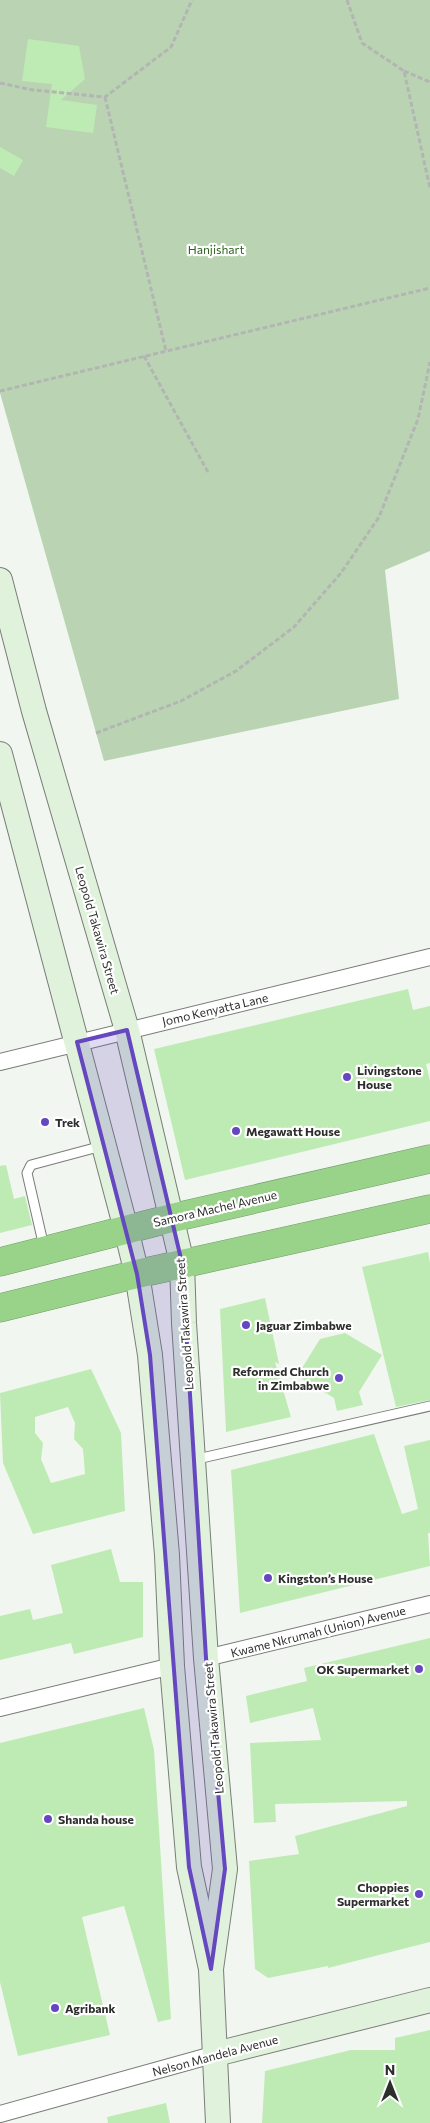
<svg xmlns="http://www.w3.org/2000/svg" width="430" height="2123" viewBox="0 0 430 2123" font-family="Commissioner,sans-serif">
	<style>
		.green { fill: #bad4b3 }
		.building { fill: #beebb3; fill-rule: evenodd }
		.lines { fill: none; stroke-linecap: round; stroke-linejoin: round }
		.lane-casing { stroke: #797d78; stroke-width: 11 }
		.street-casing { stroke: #797d78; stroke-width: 18 }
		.secondary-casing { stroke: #797d78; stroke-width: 26 }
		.highway-casing { stroke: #739a69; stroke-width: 29 }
		.path { stroke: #b2b5b1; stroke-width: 3; stroke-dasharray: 5 2.5; stroke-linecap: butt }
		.lane { stroke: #fff; stroke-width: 9 }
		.street { stroke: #fff; stroke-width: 16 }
		.secondary { stroke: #e0f2dc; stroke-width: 24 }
		.highway { stroke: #98d389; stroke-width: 28 }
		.marked { fill: #6548c0; fill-opacity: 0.2; stroke: #6548c0; stroke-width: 4; stroke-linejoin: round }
		.poi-dot { fill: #6548c0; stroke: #fff; stroke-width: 2 }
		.labels { text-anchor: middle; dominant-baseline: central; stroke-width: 4.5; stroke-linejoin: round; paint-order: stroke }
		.park-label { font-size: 12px; fill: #2d651e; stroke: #fff }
		.street-label { font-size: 12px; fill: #2d2f2d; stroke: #fff }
		.poi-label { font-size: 12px; font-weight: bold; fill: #2d2f2d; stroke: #fff; text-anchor: start }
	</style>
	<rect width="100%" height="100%" fill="#f2f6f1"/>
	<!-- green -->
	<path class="green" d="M0 0H430V551L385 570 399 699 104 761 0 393Z"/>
	<!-- building -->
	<g class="building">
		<path d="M28 39 79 46 85 79 61 100 97 105 93 133 46 127 52 84 22 81Z"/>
		<path d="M0 147 23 160 14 176 0 168Z"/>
		<path d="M408 989 413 1010 430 1006V1063L426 1064 430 1081V1121L185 1180 154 1049Z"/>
		<path d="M6 1165 14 1199 25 1196 32 1225 0 1233V1166Z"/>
		<path d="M428 1252 430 1263V1400L396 1407 362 1267Z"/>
		<path d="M265 1298 279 1364 275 1362 291 1417 226 1432 220 1309Z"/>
		<path d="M345 1333 382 1355 359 1392 363 1405 337 1411 334 1398 297 1376 320 1339Z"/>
		<path d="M91 1369 121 1433 125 1511 33 1534 3 1463 0 1393ZM68 1407 75 1423 74 1439 83 1449 85 1474 51 1483 41 1459 43 1443 35 1433V1417Z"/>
		<path d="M374 1434 402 1514 418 1509 404 1446 430 1440V1533H428L430 1566 240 1613 231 1470Z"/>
		<path d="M111 1549 120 1582H143V1637L74 1654 71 1643 0 1660V1616L30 1609 33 1620 63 1613 51 1565Z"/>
		<path d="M430 1638V1942L328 1968V1966L268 1978 255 1969 249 1861 299 1854 295 1836 407 1806V1801L275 1804 276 1822 254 1823 250 1743 321 1740 313 1708 250 1723 246 1696 307 1681 304 1668Z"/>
		<path d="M144 1708 154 1750 171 2019 158 2022 124 1906 82 1917 110 2035 18 2056 0 1982V1743Z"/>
		<path d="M430 2030V2123H262L265 2071 351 2050H395V2038Z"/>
		<path d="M166 2103 170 2123H108L107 2117Z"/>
	</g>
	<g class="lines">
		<!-- lane casing -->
		<g class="lane-casing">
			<g id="lane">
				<path d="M44 1247 27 1173 31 1165 102 1146"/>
				<path d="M193 1460 430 1406"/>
			</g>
		</g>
		<!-- street casing -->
		<g class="street-casing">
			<g id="street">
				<path d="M0 1062 430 957"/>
				<path d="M206 1658 430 1604"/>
				<path d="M0 1708 172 1666"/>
				<path d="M0 2114 216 2054"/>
			</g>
		</g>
		<!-- secondary casing -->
		<g class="secondary-casing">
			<g id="secondary">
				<path d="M0 580 34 711 127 1030 182 1263 184 1323 206 1658 225 1869 211 1969"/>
				<path d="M0 754 126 1229 137 1274 150 1355 167 1555 172 1666 189 1867 211 1969 218 2123"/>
				<path d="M216 2054 430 2000"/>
			</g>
		</g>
		<!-- highway casing -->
		<g class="highway-casing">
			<g id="highway">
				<path d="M0 1262 172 1218 430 1159"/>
				<path d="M0 1308 137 1274 430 1209"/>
			</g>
		</g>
		<!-- path -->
		<g class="path">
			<path d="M347 0 362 43 404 71 430 188"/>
			<path d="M404 71 430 82"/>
			<path d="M0 83 33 90 105 97 171 47 192 0"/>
			<path d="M105 97 166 351"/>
			<path d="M144 356 209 474"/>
			<path d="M0 391 430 288"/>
			<path d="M96 733 181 701 236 671 294 627 341 573 379 517 418 419 430 362"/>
		</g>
		<!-- lane -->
		<use href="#lane" class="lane"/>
		<!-- street -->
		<use href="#street" class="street"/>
		<!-- secondary -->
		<use href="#secondary" class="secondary"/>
		<!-- highway -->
		<use href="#highway" class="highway"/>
	</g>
	<!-- marked area -->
	<path class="marked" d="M127 1030 182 1263 206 1658 225 1869 211 1969 189 1867 150 1355 137 1274 77 1042Z"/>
	<!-- markers -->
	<g class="poi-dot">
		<circle cx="347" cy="1077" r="5"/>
		<circle cx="45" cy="1122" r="5"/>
		<circle cx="236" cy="1131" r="5"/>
		<circle cx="246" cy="1325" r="5"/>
		<circle cx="339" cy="1378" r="5"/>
		<circle cx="268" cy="1578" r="5"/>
		<circle cx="419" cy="1669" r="5"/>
		<circle cx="48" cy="1819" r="5"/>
		<circle cx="419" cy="1894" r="5"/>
		<circle cx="55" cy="2008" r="5"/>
	</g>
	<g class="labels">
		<!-- park labels -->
		<g class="park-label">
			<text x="216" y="249">Hanjishart</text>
		</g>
		<!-- street labels -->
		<g class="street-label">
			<text transform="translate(98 930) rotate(74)">Leopold Takawira Street</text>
			<text transform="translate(215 1009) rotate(-13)">Jomo Kenyatta Lane</text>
			<text transform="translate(215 1208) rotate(-13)">Samora Machel Avenue</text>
			<text transform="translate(184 1324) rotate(-94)">Leopold Takawira Street</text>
			<text transform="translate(318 1631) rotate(-14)">Kwame Nkrumah (Union) Avenue</text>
			<text transform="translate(213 1728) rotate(-95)">Leopold Takawira Street</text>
			<text transform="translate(215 2055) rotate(-15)">Nelson Mandela Avenue</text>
		</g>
		<!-- poi labels -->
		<g class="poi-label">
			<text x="357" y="1070">Livingstone<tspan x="357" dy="14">House</tspan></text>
			<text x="55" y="1122">Trek</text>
			<text x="246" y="1131">Megawatt House</text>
			<text x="256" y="1325">Jaguar Zimbabwe</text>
			<text x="329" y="1371" text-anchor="end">Reformed Church<tspan x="329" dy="14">in Zimbabwe</tspan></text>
			<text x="278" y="1578">Kingston’s House</text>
			<text x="409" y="1669" text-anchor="end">OK Supermarket</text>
			<text x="58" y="1819">Shanda house</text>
			<text x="409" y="1887" text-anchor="end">Choppies<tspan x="409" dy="14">Supermarket</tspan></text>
			<text x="65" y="2008">Agribank</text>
		</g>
	</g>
	<!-- north arrow -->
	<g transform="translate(390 2083)" stroke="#ffffff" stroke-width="4" paint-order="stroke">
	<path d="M0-4L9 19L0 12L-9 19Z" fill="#2d2f2d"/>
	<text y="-8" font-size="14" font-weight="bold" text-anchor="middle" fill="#2d2f2d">N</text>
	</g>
</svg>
